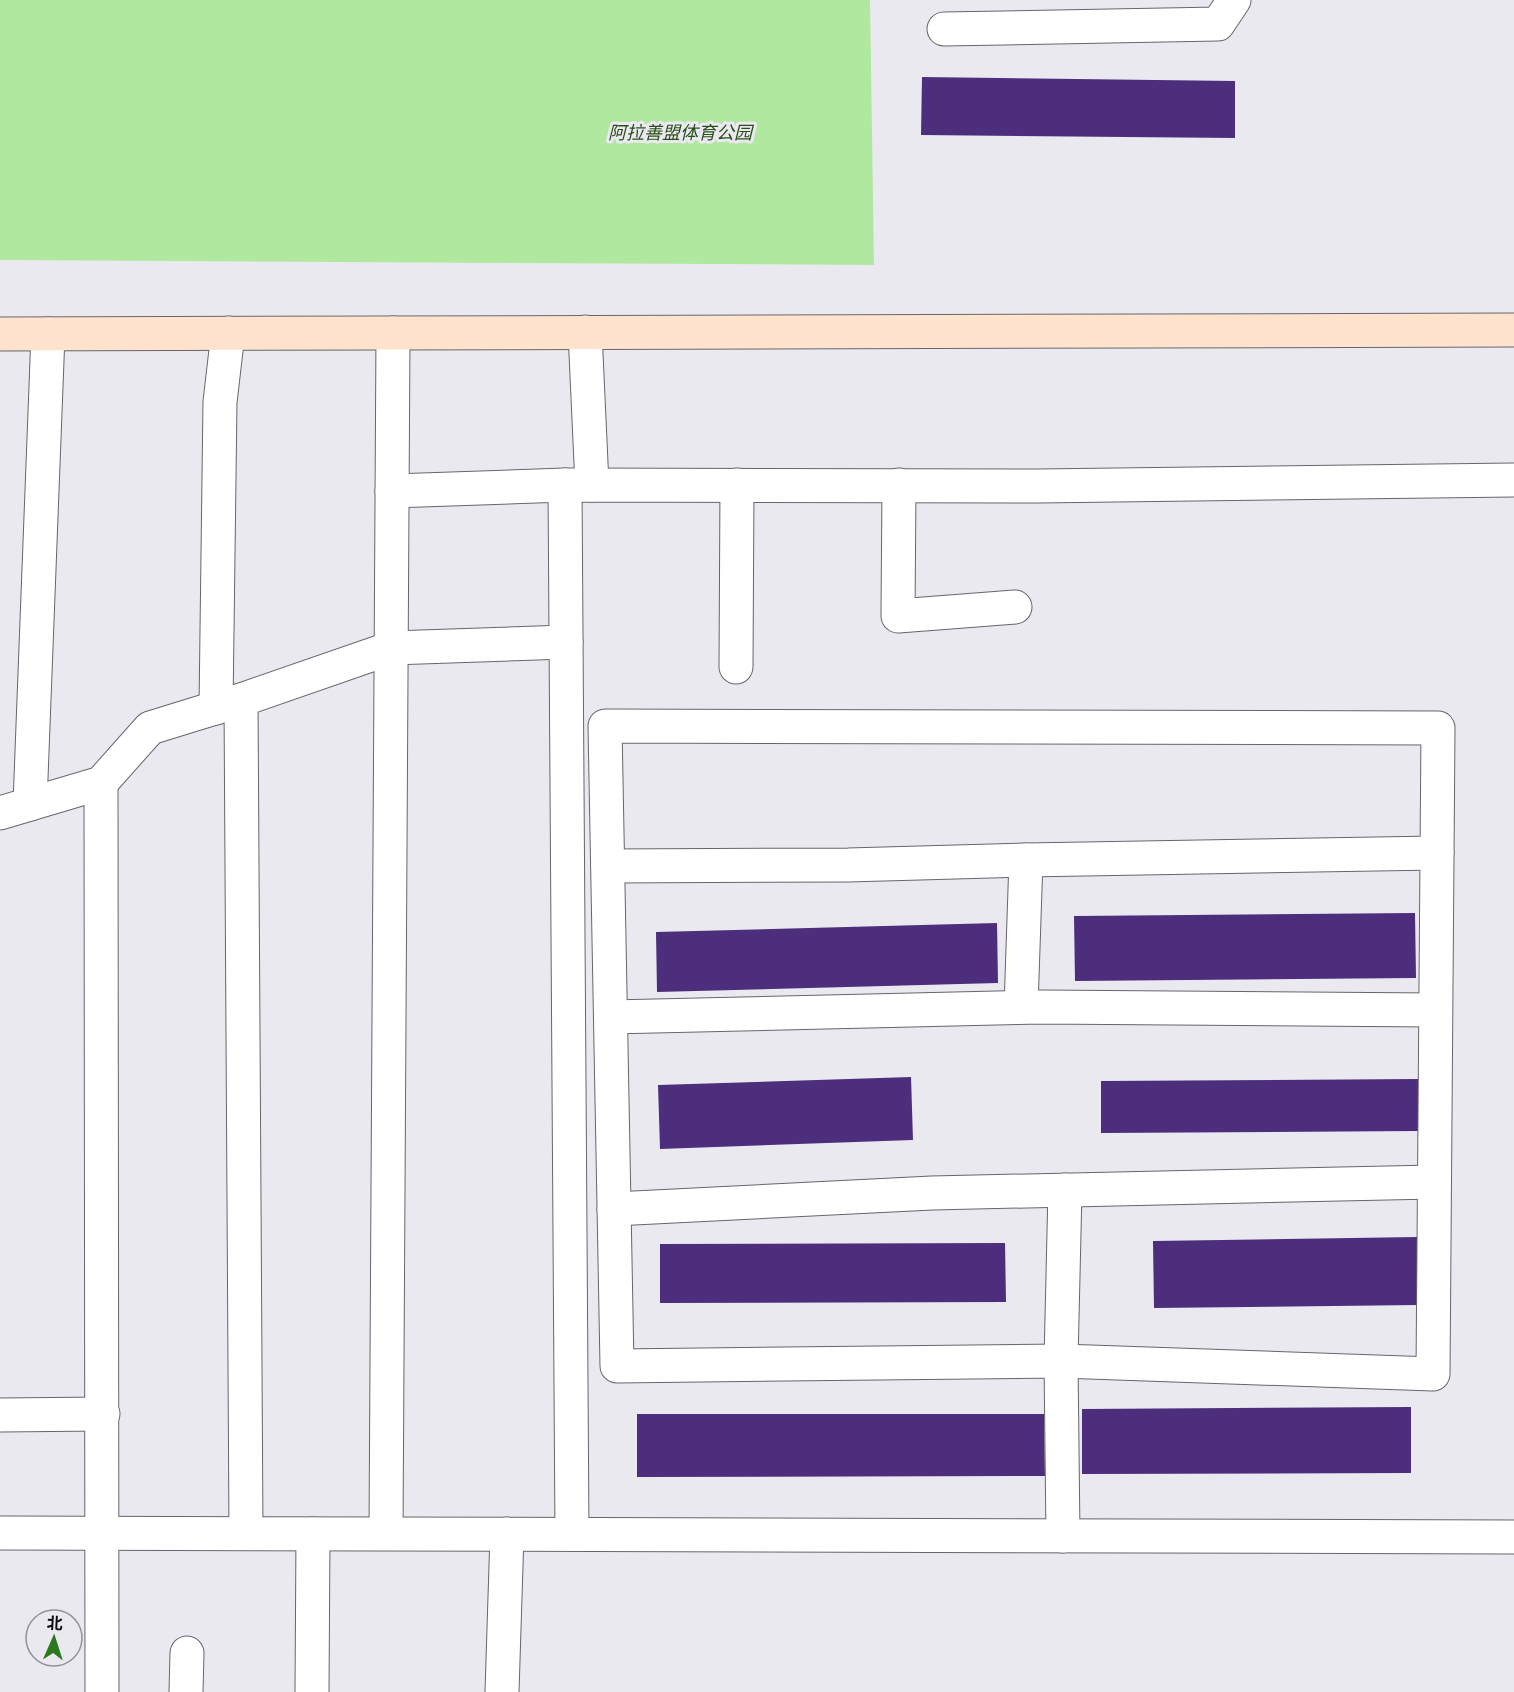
<svg xmlns="http://www.w3.org/2000/svg" width="1514" height="1692" viewBox="0 0 1514 1692" font-family="'Roboto Serif','Noto Sans SC',serif">
	<style>
		.green { fill: #b1e89f }
		.building { fill: #4d2e7c }
		.lines { fill: none; stroke-linecap: round; stroke-linejoin: round }
		.street-casing { stroke: #67656b; stroke-width: 35 }
		.secondary-casing { stroke: #67656b; stroke-width: 35 }
		.street { stroke: #fff; stroke-width: 33 }
		.secondary { stroke: #ffe3cd; stroke-width: 33 }
		.labels { text-anchor: middle; dominant-baseline: central; stroke-width: 6; stroke-linejoin: round; paint-order: stroke }
		.park-label { font-size: 18px; font-style: italic; fill: #284f19; stroke: #ebe9f0 }
	</style>
	<rect width="100%" height="100%" fill="#ebe9f0"/>
	<!-- green -->
	<path class="green" d="M0 0H870L874 265 0 260Z"/>
	<!-- building -->
	<g class="building">
		<path d="M922 77 1235 81V138L921 135Z"/>
		<path d="M1415 913 1416 978 1075 981 1074 916Z"/>
		<path d="M997 923 998 983 657 992 656 932Z"/>
		<path d="M911 1077 913 1140 660 1149 658 1085Z"/>
		<path d="M1418 1079V1131L1101 1133V1081Z"/>
		<path d="M1417 1237 1418 1305 1154 1308 1153 1241Z"/>
		<path d="M1005 1243 1006 1302 660 1303V1244Z"/>
		<path d="M1411 1407V1473L1082 1474V1409Z"/>
		<path d="M637 1414H1044L1045 1476 637 1477Z"/>
	</g>
	<g class="lines">
		<!-- street casing -->
		<g class="street-casing">
			<g id="street">
				<path d="M944 29 1218 24 1234 0"/>
				<path d="M585 332 592 485"/>
				<path d="M565 485 572 1534"/>
				<path d="M899 485 898 616 1015 607"/>
				<path d="M392 491 565 485 1039 486 1514 480"/>
				<path d="M736 667 737 485"/>
				<path d="M241 700 246 1533"/>
				<path d="M216 708 220 402 228 333"/>
				<path d="M605 726 1438 728 1433 1374 1061 1361 617 1366Z"/>
				<path d="M101 783 102 1692"/>
				<path d="M30 804 48 334"/>
				<path d="M0 813 101 783 150 728 241 700 391 648 566 642"/>
				<path d="M608 866 848 865 1026 860 1437 853"/>
				<path d="M1021 1007 1026 860"/>
				<path d="M611 1017 1042 1007 1435 1010"/>
				<path d="M614 1209 932 1193 1434 1182"/>
				<path d="M0 1415 103 1414"/>
				<path d="M0 1533 1514 1537"/>
				<path d="M386 1533 393 333"/>
				<path d="M1063 1536 1061 1361 1065 1190"/>
				<path d="M186 1692 187 1653"/>
				<path d="M312 1692 313 1534"/>
				<path d="M502 1692 507 1534"/>
			</g>
		</g>
		<!-- secondary casing -->
		<g class="secondary-casing">
			<path id="secondary" d="M0 334 1514 330"/>
		</g>
		<!-- street -->
		<use href="#street" class="street"/>
		<!-- secondary -->
		<use href="#secondary" class="secondary"/>
	</g>
	<g class="labels">
		<!-- park labels -->
		<g class="park-label">
			<text x="680" y="132">阿拉善盟体育公园</text>
		</g>
	</g>
	<!-- north arrow -->
	<g transform="translate(54 1638) rotate(3)"><circle r="28" fill="#ebe9f0" stroke="#929196" stroke-width="1.5"/>
	<path d="M0-4.5L10 22L0 15L-10 22Z" fill="#2c781e"/>
	<text y="-9" font-size="16" font-weight="bold" text-anchor="middle" fill="#0c0c0e">北</text>
	</g>
</svg>
